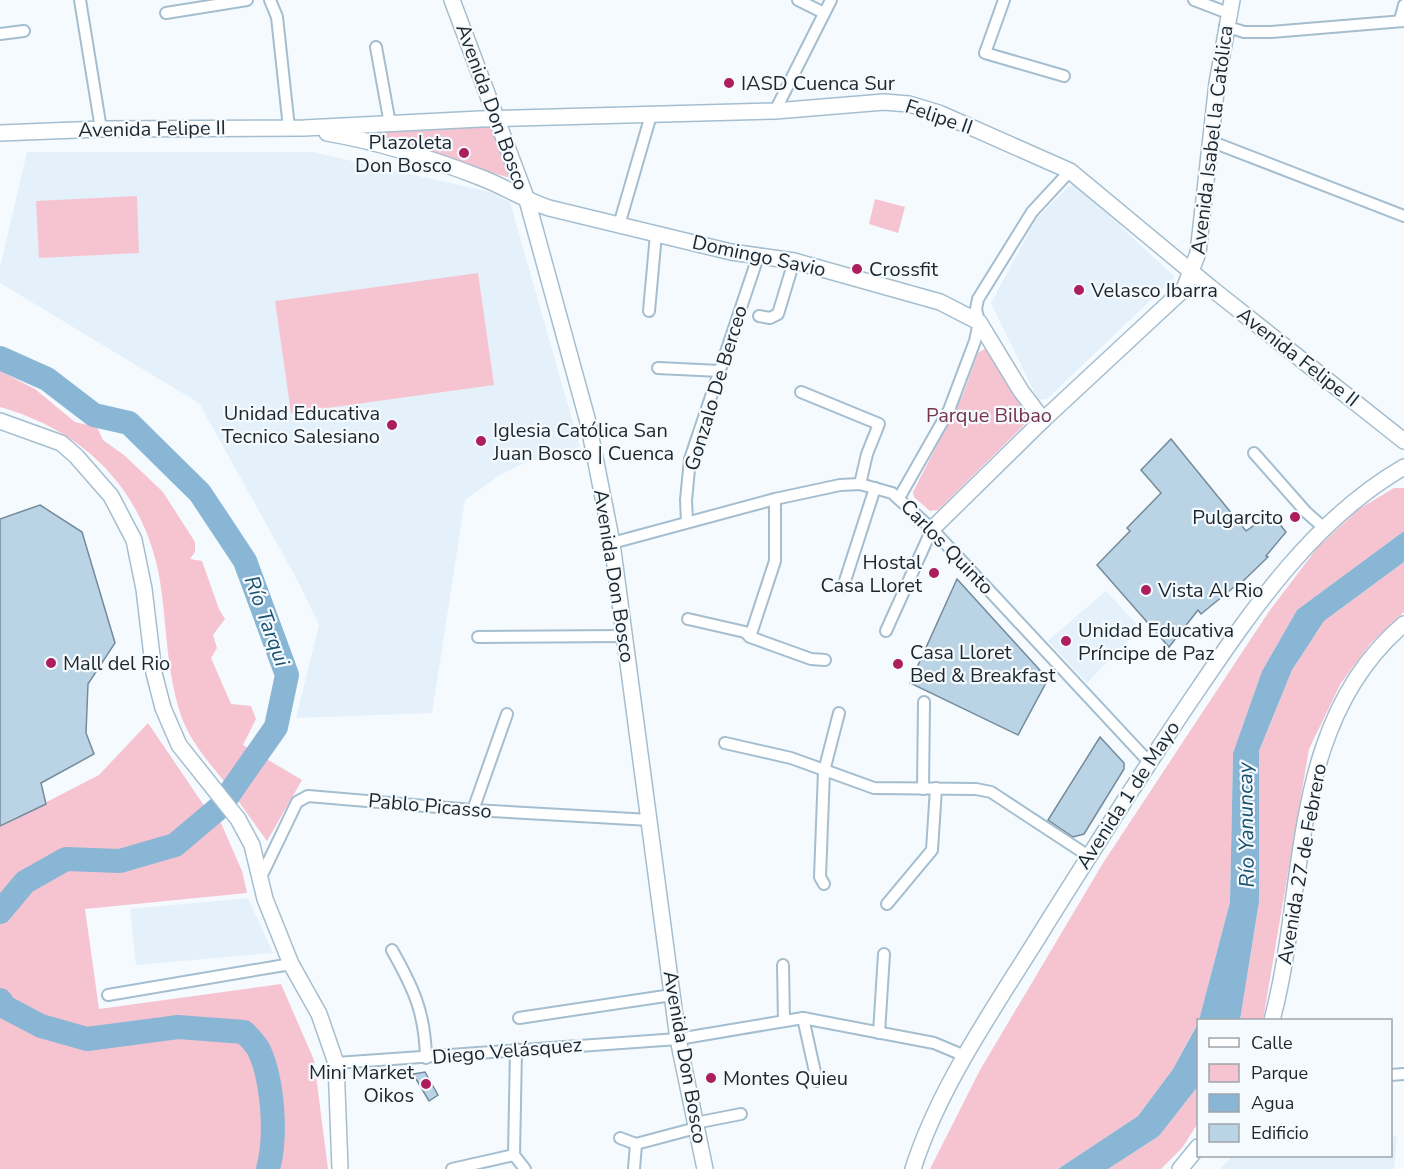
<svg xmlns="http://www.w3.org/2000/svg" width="1404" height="1169" viewBox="0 0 1404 1169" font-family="'Nunito Sans',sans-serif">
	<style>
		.built { fill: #e4f1fb }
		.green { fill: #f6c4d1 }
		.water { fill: #89b6d5 }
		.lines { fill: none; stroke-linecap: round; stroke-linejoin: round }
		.river { stroke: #89b6d5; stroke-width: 24 }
		.building { fill: #bad4e6; stroke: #738b9c; stroke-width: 1.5 }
		.street-casing { stroke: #a4bed0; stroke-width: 14 }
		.secondary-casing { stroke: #a4bed0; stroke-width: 18 }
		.street { stroke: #fff; stroke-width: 10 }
		.secondary { stroke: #fff; stroke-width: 15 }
		.poi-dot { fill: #ac1f5c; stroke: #f5fafe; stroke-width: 2 }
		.labels { text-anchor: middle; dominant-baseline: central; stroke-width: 4.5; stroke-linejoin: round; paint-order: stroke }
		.poi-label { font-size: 20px; fill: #1c262d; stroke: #f5fafe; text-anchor: start }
		.street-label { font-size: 20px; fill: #1c262d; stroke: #f5fafe }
		.park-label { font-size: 20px; fill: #76344a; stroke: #f5fafe }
		.water-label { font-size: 21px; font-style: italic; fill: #19506f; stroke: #f5fafe }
	</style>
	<rect width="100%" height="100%" fill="#f5fafe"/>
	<!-- built -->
	<g class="built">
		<path d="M27 152H312L490 192 510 202 580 447 524 463 500 475 465 500 432 713 296 718 319 625 300 585 199 403 0 283V268Z"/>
		<path d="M1075 184 1175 277 1047 399 1038 400 991 303 1036 219 1068 187Z"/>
		<path d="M1106 591 1140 628 1087 683 1048 641Z"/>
		<path d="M248 898 273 953 136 965 130 909Z"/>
		<path d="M1391 1136H1397L1394 1169H1220L1232 1156H1390Z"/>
	</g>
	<!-- green -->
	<g class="green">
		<path d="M492 127 510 178 344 129Z"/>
		<path d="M137 196 139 253 39 258 36 201Z"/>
		<path d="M875 199 905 207 898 233 869 224Z"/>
		<path d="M478 273 494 385 291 413 275 301Z"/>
		<path d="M986 348 990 349 1025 413V424L938 510 930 511 914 497 913 492 963 394 978 353Z"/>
		<path d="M0 371 35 389 75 422 97 427 103 440 124 455 163 492 195 542V552L190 559 202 561 219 609 225 619 213 635 217 648 211 658 231 704 251 706 256 719 243 745 302 780 267 841C253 822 240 803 227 785 211 765 193 745 183 721 168 680 167 637 162 595 151 499 92 433 0 407Z"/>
		<path d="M1394 488H1404V531L1297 610 1262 671 1233 753 1230 902 1199 1020 1173 1069 1138 1116 1058 1169H930L980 1070 1103 863 1270 610 1318 547 1359 509Z"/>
		<path d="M1404 562V612L1371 643 1341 683 1309 749 1263 1020H1240L1259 902V751L1292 670 1324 621Z"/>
		<path d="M148 723 205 807 221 823 242 871 247 893 85 909 99 1009 281 984 314 1060 328 1169H0V826L99 775Z"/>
		<path d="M1198 1086V1123L1182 1148 1161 1169H1108L1159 1136Z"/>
	</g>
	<!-- water -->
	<g class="water">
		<path d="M1404 531V562L1324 621 1292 670 1259 751V902L1240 1020H1199L1230 902 1233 753 1262 671 1297 610Z"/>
		<path d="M1198 1023V1086L1159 1136 1108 1169H1058L1138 1116 1173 1069Z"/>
	</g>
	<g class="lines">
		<!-- river -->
		<g class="river">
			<path d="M0 358 47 379 94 415 129 423 200 493 245 561 287 675 276 727 220 807 175 845 120 861 66 859 25 882 0 912"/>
			<path d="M0 1000 5 1007 41 1026 87 1039 178 1027 244 1032C249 1037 255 1043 259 1050 273 1081 277 1136 268 1169"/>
		</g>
	</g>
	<!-- building -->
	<g class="building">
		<path d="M1171 439 1246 531 1271 513 1286 532 1266 556 1268 557 1240 584 1239 583 1201 614 1198 610 1169 647 1097 565 1130 531 1127 528 1161 493 1141 470Z"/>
		<path d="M40 505 82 532 115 643 88 684 86 733 94 754 41 783 46 804 0 826V519Z"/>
		<path d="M957 579 1048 679 1018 735 910 683Z"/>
		<path d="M1100 737 1124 763V769L1084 834 1073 837 1048 820Z"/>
		<path d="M425 1072 438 1095 429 1101 413 1074Z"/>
	</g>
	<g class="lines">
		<!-- street casing -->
		<g class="street-casing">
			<g id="street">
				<path d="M80 0 101 129"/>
				<path d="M270 0 277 17 289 128"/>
				<path d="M798 0 824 13"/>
				<path d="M1004 0 985 53 1064 76"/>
				<path d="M1194 0 1228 13"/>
				<path d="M166 13 247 0"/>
				<path d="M1400 20 1404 5"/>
				<path d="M1225 26 1244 32H1271L1404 21"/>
				<path d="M0 34 24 31"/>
				<path d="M376 47 390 124"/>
				<path d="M775 111 831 0"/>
				<path d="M1210 141 1404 216"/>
				<path d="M619 225 651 115"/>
				<path d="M649 311 656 234"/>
				<path d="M759 316 770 318 778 314 794 261"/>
				<path d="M658 368 720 371"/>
				<path d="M801 392 879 424 867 454 860 484"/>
				<path d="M1254 453 1306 512 1324 528"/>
				<path d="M899 498 949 410 975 341 979 322 976 309 978 299 1032 212 1070 171"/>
				<path d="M775 499V561L750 637 811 659 825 660"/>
				<path d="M687 522 686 500 690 459 758 257"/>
				<path d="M612 543 775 499 840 485 860 484 892 493 932 529 1148 761"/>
				<path d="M843 587 875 488"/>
				<path d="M688 619 745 632 750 637"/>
				<path d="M886 631 932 529"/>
				<path d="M478 637 624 636"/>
				<path d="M725 743 791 758 874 788 976 789 991 792 1087 855"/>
				<path d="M923 789 924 702"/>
				<path d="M473 810 507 714"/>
				<path d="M260 879 297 802 308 796 473 810 650 820"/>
				<path d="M824 884 820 877 824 771 839 713"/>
				<path d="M887 904 932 850 936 788"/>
				<path d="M392 950C414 989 425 1013 426 1058"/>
				<path d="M783 965 784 1021"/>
				<path d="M108 995 291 964"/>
				<path d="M519 1018 672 995"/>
				<path d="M803 1018 817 1081"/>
				<path d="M879 1033 884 954"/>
				<path d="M336 1063 678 1039 803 1018 934 1043 965 1056"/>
				<path d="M1390 1075 1404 1074"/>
				<path d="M695 1123 741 1114"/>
				<path d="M620 1138 636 1144"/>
				<path d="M514 1155 525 1169"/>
				<path d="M452 1169 514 1155 516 1049"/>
				<path d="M634 1169 636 1144 696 1128"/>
			</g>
		</g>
		<!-- secondary casing -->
		<g class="secondary-casing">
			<g id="secondary">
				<path d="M452 0 527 200 588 422 612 543 678 1039 705 1169"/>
				<path d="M0 133 101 129 304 128 480 119 775 111 884 102 909 104 939 113 1070 171 1211 288 1404 441"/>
				<path d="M327 133C379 142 433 159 482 178 505 187 525 200 549 208L731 252 794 261 940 302 979 322 1021 391 1043 420"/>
				<path d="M0 421 61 443 76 456 111 496 134 540 144 589 154 673 163 708 179 745 238 819 252 845 265 899 291 964 319 1014 336 1063 340 1169"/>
				<path d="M932 529 1043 420 1184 289 1198 253 1217 83 1232 0"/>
				<path d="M1272 1020C1308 886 1287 723 1404 624"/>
				<path d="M913 1169C940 1083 1000 1000 1047 923 1096 845 1145 767 1197 691 1254 607 1314 519 1404 467"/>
				<path d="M1180 1169 1198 1147"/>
			</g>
		</g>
		<!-- street -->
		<use href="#street" class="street"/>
		<!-- secondary -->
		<use href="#secondary" class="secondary"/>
	</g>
	<!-- markers -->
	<g class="poi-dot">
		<circle cx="729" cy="83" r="6"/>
		<circle cx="464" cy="153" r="6"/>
		<circle cx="857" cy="269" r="6"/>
		<circle cx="1079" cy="290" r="6"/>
		<circle cx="392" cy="425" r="6"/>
		<circle cx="481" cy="441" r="6"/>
		<circle cx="1295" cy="517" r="6"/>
		<circle cx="934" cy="573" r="6"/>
		<circle cx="1146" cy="590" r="6"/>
		<circle cx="1066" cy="641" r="6"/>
		<circle cx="51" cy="663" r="6"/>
		<circle cx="898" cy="664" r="6"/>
		<circle cx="711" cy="1078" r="6"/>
		<circle cx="426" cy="1084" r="6"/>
	</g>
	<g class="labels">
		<!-- poi labels -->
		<g class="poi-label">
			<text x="741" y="83">IASD Cuenca Sur</text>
			<text x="452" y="142" text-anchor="end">Plazoleta<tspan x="452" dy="23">Don Bosco</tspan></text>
			<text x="869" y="269">Crossfit</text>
			<text x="1091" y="290">Velasco Ibarra</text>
			<text x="380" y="413" text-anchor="end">Unidad Educativa<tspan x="380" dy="23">Tecnico Salesiano</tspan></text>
			<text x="493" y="430">Iglesia Católica San<tspan x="493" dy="23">Juan Bosco | Cuenca</tspan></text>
			<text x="1283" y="517" text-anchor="end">Pulgarcito</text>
			<text x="922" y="562" text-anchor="end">Hostal<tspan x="922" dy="23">Casa Lloret</tspan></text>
			<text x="1158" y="590">Vista Al Rio</text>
			<text x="1078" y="630">Unidad Educativa<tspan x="1078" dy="23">Príncipe de Paz</tspan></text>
			<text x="910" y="652">Casa Lloret<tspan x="910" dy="23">Bed &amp; Breakfast</tspan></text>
			<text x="63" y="663">Mall del Rio</text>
			<text x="414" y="1072" text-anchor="end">Mini Market<tspan x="414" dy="23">Oikos</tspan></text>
			<text x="723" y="1078">Montes Quieu</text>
		</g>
		<!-- street labels -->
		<g class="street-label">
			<text transform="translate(492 107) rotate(70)">Avenida Don Bosco</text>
			<text transform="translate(939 117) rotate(19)">Felipe II</text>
			<text transform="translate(152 129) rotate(-1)">Avenida Felipe II</text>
			<text transform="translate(1212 140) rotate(-83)">Avenida Isabel la Católica</text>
			<text transform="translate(759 256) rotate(12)">Domingo Savio</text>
			<text transform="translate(1298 357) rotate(38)">Avenida Felipe II</text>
			<text transform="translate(716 388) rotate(-73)">Gonzalo De Berceo</text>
			<text transform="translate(947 547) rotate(46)">Carlos Quinto</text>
			<text transform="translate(614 576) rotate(81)">Avenida Don Bosco</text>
			<text transform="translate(1128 795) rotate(-57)">Avenida 1 de Mayo</text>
			<text transform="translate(430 806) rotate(5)">Pablo Picasso</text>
			<text transform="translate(1302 864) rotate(-80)">Avenida 27 de Febrero</text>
			<text transform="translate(507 1051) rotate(-5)">Diego Velásquez</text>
			<text transform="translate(685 1057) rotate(80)">Avenida Don Bosco</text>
		</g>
		<!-- park labels -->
		<g class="park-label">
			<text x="989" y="415">Parque Bilbao</text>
		</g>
		<!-- water labels -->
		<g class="water-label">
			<text transform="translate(267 621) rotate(70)">Río Tarqui</text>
			<text transform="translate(1246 825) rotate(-91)">Río Yanuncay</text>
		</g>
	</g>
	<!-- legend -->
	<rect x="1197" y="1019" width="195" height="138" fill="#f5fafe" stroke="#9ea5aa" stroke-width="1.5"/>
	<rect x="1209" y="1038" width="30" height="9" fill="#ffffff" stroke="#9ea5aa" stroke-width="1.5"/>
	<text x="1251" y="1049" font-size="18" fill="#1c262d">Calle</text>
	<rect x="1209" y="1064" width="30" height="18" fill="#f6c4d1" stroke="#9ea5aa" stroke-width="1.5"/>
	<text x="1251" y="1079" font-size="18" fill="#1c262d">Parque</text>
	<rect x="1209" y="1094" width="30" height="18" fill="#89b6d5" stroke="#9ea5aa" stroke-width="1.5"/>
	<text x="1251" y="1109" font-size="18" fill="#1c262d">Agua</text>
	<rect x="1209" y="1124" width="30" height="18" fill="#bad4e6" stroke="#9ea5aa" stroke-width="1.5"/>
	<text x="1251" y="1139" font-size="18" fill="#1c262d">Edificio</text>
</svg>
